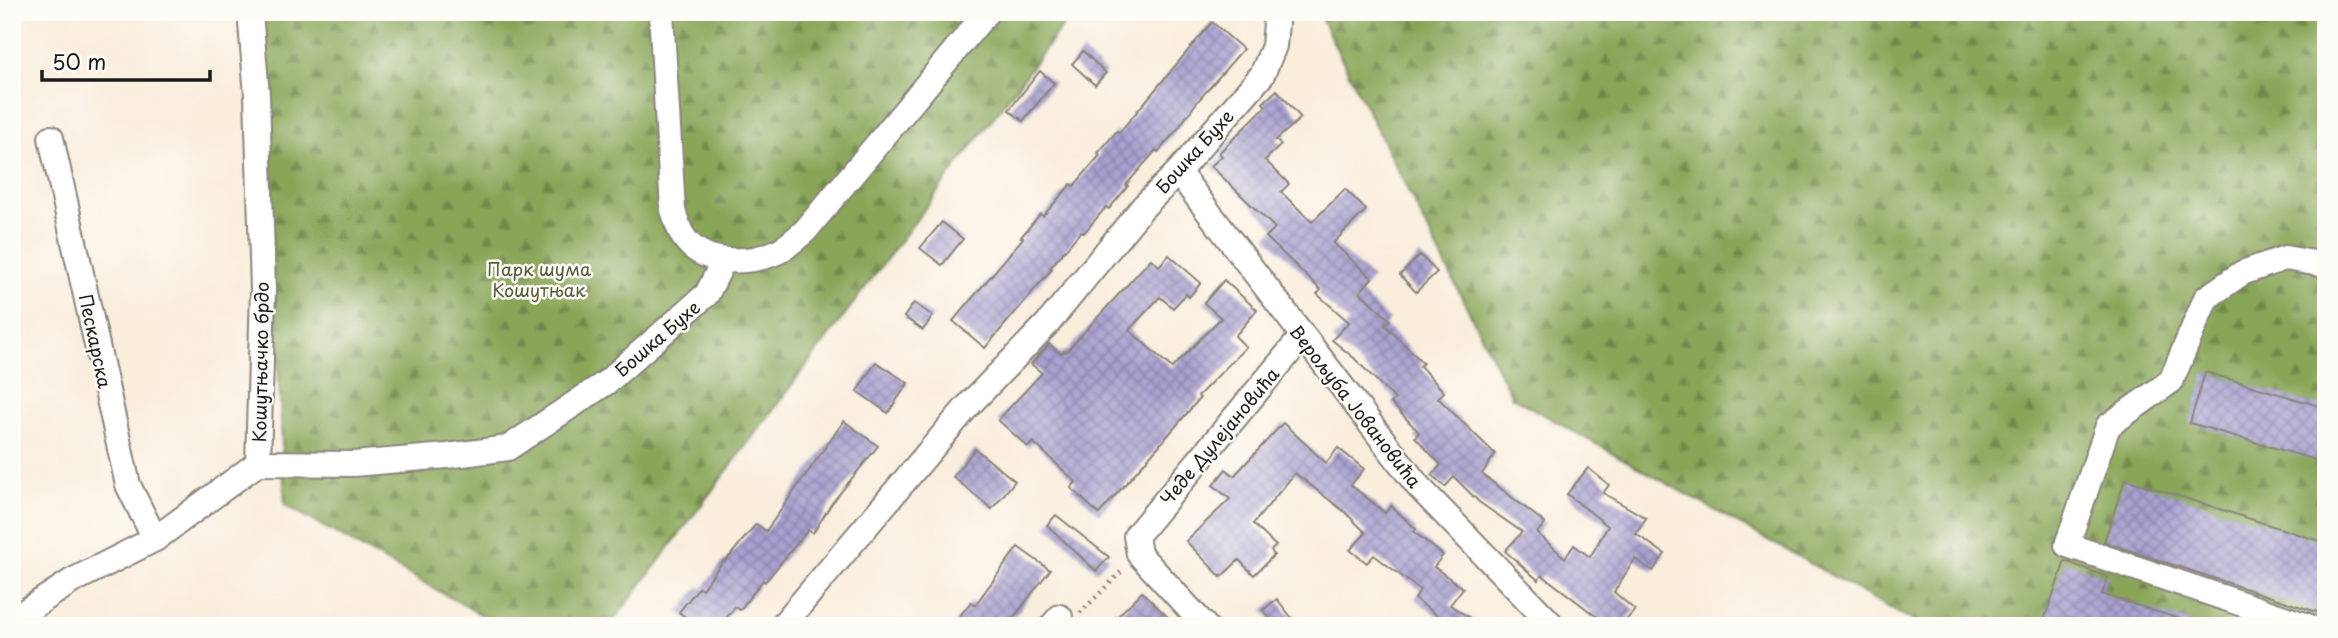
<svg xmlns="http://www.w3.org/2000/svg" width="2338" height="638" viewBox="0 0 2338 638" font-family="'Playpen Sans',sans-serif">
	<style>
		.forest { fill: url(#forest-firs); stroke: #52613a; stroke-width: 2 }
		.building { fill: url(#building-cross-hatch) }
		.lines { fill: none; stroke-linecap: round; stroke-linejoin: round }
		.minor-casing { stroke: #8a847c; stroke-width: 28 }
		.path { stroke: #8a847c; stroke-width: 4.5; stroke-dasharray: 2 5; stroke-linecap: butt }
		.minor { stroke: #fff; stroke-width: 24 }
		.labels { text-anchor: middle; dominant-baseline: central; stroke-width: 5; stroke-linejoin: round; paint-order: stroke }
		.street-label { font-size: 18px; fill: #1c1c1c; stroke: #fdfcf7 }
		.park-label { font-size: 18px; fill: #565d38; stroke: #fdfcf7 }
	</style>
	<defs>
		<pattern id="forest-firs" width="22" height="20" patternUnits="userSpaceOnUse" patternTransform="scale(1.75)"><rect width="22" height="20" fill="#89a659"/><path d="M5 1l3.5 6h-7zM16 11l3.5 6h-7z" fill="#6f8649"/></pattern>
		<pattern id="building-cross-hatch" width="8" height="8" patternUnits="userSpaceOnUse" patternTransform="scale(1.75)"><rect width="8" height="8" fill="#a9a1d1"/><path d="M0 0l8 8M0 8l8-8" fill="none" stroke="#8982a9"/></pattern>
	</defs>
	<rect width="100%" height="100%" fill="#fdfcf7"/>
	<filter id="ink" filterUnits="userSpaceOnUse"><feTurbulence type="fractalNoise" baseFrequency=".0143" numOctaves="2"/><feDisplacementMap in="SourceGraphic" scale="14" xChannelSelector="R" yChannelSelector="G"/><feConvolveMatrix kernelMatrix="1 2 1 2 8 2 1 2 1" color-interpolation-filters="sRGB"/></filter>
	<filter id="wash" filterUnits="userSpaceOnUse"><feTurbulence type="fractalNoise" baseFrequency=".00686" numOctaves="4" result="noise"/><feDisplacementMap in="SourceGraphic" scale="28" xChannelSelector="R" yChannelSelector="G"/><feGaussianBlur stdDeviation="1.57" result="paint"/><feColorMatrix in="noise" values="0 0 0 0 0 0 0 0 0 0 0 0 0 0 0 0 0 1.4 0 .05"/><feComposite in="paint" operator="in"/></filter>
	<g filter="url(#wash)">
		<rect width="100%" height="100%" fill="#f9eddc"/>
		<!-- forest -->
		<g class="forest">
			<path d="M261 12H1073L610 626H501L285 505Z"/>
			<path d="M1318 12H2326V626H1922L1512 397Z"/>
		</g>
		<g id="blocks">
			<!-- building -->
			<g class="building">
				<path d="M1212 22 1243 49 1197 102 1177 130 1158 152 1156 150 1126 185 1128 186 1109 209 1106 207 1084 233 1081 231 1050 268 1052 269 985 348 953 321 1023 238 1021 237 1040 214 1043 216 1071 184 1074 186 1100 155 1098 153 1117 131 1119 133Z"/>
				<path d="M1083 51 1106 73 1095 85 1072 64Z"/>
				<path d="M1040 71 1054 83 1023 121 1009 110Z"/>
				<path d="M1277 90 1301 118 1276 140 1281 145 1265 160 1289 184 1281 192 1312 222 1345 189 1366 210 1333 243 1372 278 1360 292 1390 320 1385 325 1423 363 1420 366 1444 392 1438 398 1495 454 1482 474 1545 523 1537 533 1565 558 1574 545 1590 557 1608 526 1567 494 1588 468 1609 485 1603 493 1646 518 1636 534 1665 554 1653 571 1635 559 1614 592 1635 610 1621 626H1589L1597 617 1542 575 1538 580 1505 551 1522 532 1479 502 1454 477 1445 487 1432 475 1441 465 1415 437 1419 432 1391 403 1395 399 1354 358 1332 340 1349 322 1317 294 1321 290 1266 237 1275 228 1211 166 1222 156 1219 153 1266 106 1263 103Z"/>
				<path d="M942 222 963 239 942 265 920 248Z"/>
				<path d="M1169 255 1201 283 1189 297 1186 294 1173 308 1160 297 1129 330 1172 368 1221 318 1204 303 1224 280 1257 310 1235 336 1246 347 1198 396 1200 398 1164 440 1099 514 1071 488 1076 482 1033 442 1028 447 998 420 1042 373 1031 364 1049 344 1061 354 1064 351 1066 352 1151 259 1159 266Z"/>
				<path d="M1420 255 1437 272 1416 292 1400 275Z"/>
				<path d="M914 303 933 316 923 330 904 317Z"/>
				<path d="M876 362 908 383 888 413 857 391Z"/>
				<path d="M2205 372 2326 408V463L2190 423Z"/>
				<path d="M844 421 878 446 832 503 813 533 808 530 765 582 763 580 740 610 735 607 720 626H696L679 612 699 587 702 589 724 560 725 562 756 524 766 531Z"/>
				<path d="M1283 423 1326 463 1338 448 1364 469 1351 485 1385 513 1391 506 1416 529 1414 532 1443 555 1434 567 1463 588 1450 605 1482 626H1451L1415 599 1420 590 1374 555 1367 563 1350 550 1366 533 1346 513 1295 473 1253 524 1276 546 1271 550 1274 555 1254 575 1239 560 1221 577 1186 541 1230 499 1213 485 1226 469 1234 476Z"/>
				<path d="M975 449 1015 481 992 509 953 477Z"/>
				<path d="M2125 479 2326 543V615L2104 542Z"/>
				<path d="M1056 515 1109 557 1096 571 1047 525Z"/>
				<path d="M1018 547 1050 570 1007 626H952L971 602 975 605Z"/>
				<path d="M2065 561 2108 577 2102 594 2189 622V626H2042Z"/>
				<path d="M1142 592 1177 626H1108Z"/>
				<path d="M1277 599 1298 626H1275L1263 610Z"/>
			</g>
		</g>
	</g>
	<g filter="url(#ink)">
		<use href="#blocks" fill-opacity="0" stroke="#8a847c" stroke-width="2"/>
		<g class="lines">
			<!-- minor casing -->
			<g class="minor-casing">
				<g id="minor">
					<path d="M661 12 673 210C676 218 678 229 683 236 702 267 751 264 779 251 788 246 797 238 805 231L987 12"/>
					<path d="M51 138 128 485 155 539"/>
					<path d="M1178 172 1418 486 1553 626"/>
					<path d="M258 463 353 464 447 456 508 448 607 382 707 294 724 260"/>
					<path d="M12 620 72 581 155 539 258 463 263 290 257 95 250 12"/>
					<path d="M782 626 966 408 1049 322 1143 207 1178 172 1262 75 1274 46 1276 23 1273 12"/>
					<path d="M1052 626 1060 617"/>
					<path d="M1205 626 1139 554 1136 536 1302 337"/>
					<path d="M2308 626 2067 545 2108 426 2171 381 2206 298 2242 273 2285 258 2326 265"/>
				</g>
			</g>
			<!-- path -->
			<path class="path" d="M1080 613 1124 569"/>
			<!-- minor -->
			<use href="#minor" class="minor"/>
		</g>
	</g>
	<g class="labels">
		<!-- street labels -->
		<g class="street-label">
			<text transform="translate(1194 151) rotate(-48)">Бошка Бухе</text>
			<text transform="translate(657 338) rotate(-41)">Бошка Бухе</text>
			<text transform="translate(96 341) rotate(78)">Пескарска</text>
			<text transform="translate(260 362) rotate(-89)">Кошутњачко брдо</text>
			<text transform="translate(1356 406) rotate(52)">Верољуба Јовановића</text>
			<text transform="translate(1219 436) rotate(-50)">Чеде Дулејановића</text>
		</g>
		<!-- park labels -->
		<g class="park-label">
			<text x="539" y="268">Парк шума<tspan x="539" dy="21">Кошутњак</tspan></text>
		</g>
	</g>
	<!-- margin -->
	<rect width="2338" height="638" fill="none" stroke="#fdfcf7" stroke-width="42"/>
	<!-- scale -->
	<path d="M42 70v10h168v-10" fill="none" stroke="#1c1c1c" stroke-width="3.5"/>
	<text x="52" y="70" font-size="21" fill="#1c1c1c" stroke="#fdfcf7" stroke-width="5" paint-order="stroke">50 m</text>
</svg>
